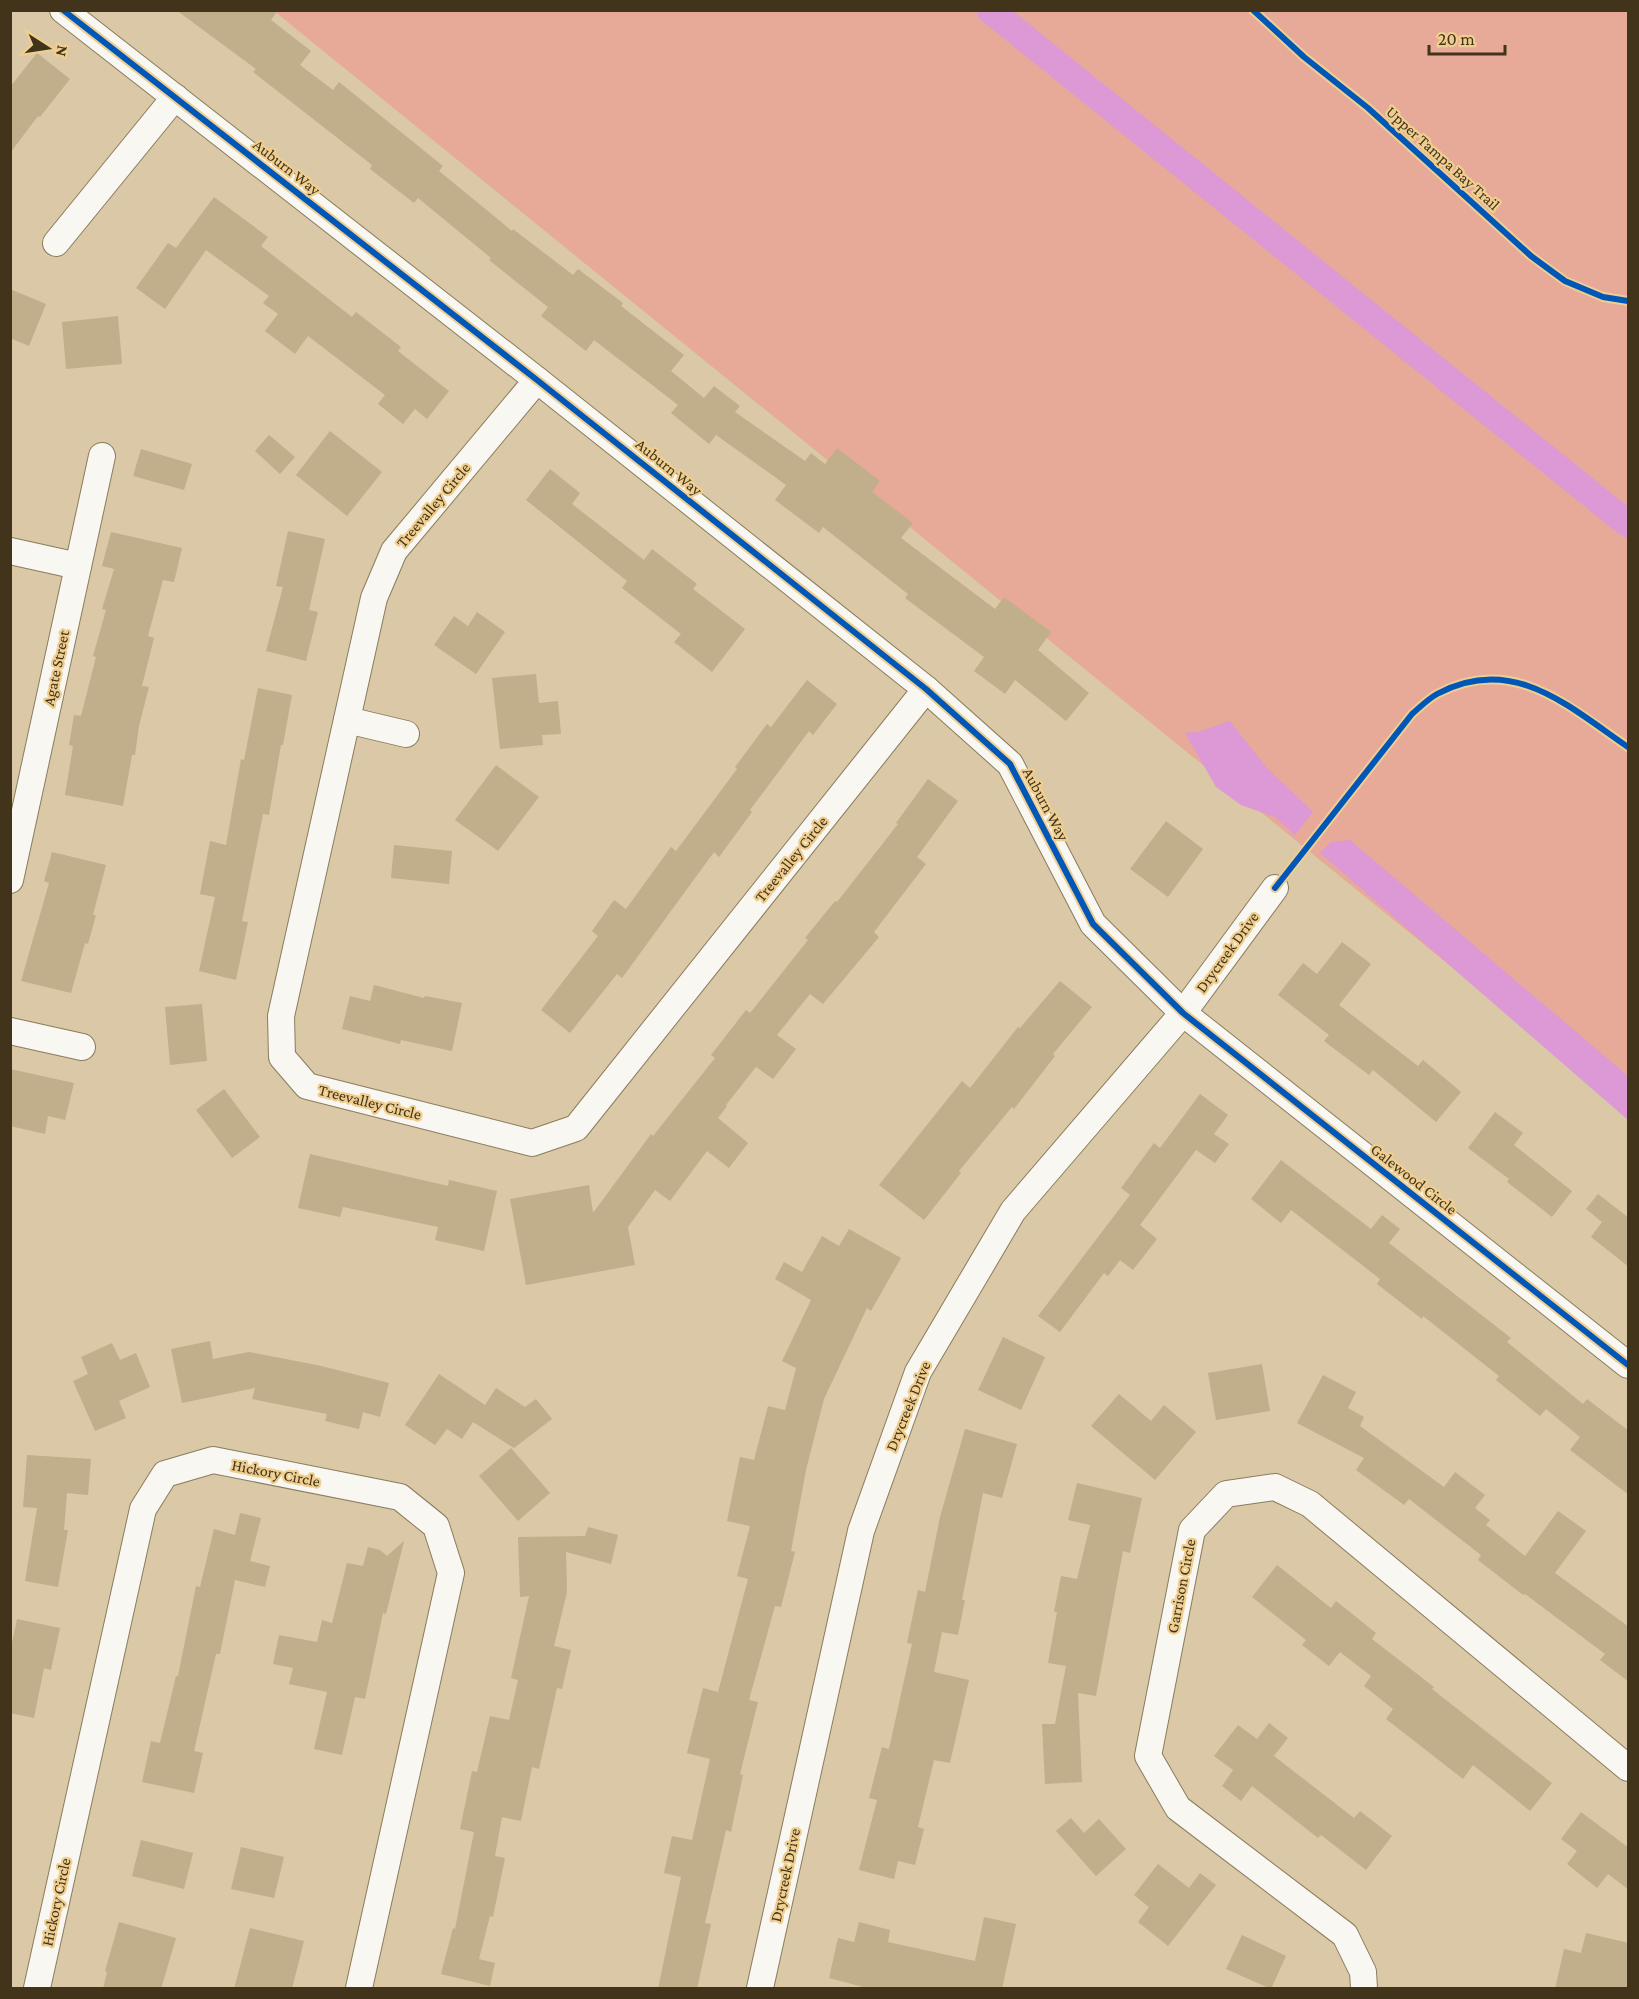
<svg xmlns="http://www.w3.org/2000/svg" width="1639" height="1999" viewBox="0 0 1639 1999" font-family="'Crimson Pro',serif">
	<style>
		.green { fill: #e7a998 }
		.water { fill: #dd98d6 }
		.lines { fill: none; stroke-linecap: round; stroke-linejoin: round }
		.canal { stroke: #dd98d6; stroke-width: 27 }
		.building { fill: #c1af8b }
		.minor-casing { stroke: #8a7c5e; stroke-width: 28 }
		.minor { stroke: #f9f7f2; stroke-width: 26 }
		.cycleway-casing { stroke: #f0ce90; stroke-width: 10 }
		.cycleway { stroke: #0057b8; stroke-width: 6 }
		.labels { text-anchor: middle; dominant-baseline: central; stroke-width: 4.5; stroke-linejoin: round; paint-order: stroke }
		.street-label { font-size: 16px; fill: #41341a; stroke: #f0ce90 }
	</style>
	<rect width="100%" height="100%" fill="#dac8a6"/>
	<!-- green -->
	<path class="green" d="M274 11H1628V1110Z"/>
	<!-- water -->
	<g class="water">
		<path d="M1230 721 1266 767 1313 812 1295 835 1275 817 1241 805 1216 787 1185 733 1198 732Z"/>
		<path d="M1350 840 1628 1076V1120L1320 853 1331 842Z"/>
	</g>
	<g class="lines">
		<!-- canal -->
		<path class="canal" d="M990 10 1628 524"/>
	</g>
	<!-- building -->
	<g class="building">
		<path d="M176 10H278L271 20 311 51 300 65 333 90 339 82 443 166 439 171 512 231 513 229 573 275 578 269 623 303 621 306 684 355 671 371 704 398 714 386 740 406 735 412 805 461 811 453 825 464 837 448 880 481 872 492 913 523 901 538 995 609 1004 597 1051 632 1038 650 1089 693 1066 721 1015 680 1005 694 974 671 984 657 905 598 908 594 823 527 819 533 775 500 786 485 716 435 709 444 671 413 678 405 594 340 586 351 541 316 548 307 489 260 491 258 418 198 414 203 370 169 372 165 253 72 256 69Z"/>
		<path d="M37 53 70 79 40 117 38 116 10 153V87Z"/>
		<path d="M214 197 268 237 261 246 352 317 356 312 401 347 398 351 449 391 427 419 415 409 403 424 378 404 385 395 308 336 295 354 265 331 278 314 263 303 269 296 206 250 165 309 136 288 168 243 176 248Z"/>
		<path d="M10 289 46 304 29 346 10 338Z"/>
		<path d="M118 316 122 364 66 369 62 322Z"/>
		<path d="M330 431 382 472 347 516 296 475Z"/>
		<path d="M269 435 295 457 280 474 255 451Z"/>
		<path d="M141 449 192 464 184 490 133 476Z"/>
		<path d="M550 469 580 493 572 504 644 560 652 549 697 584 693 589 745 629 712 672 674 642 681 634 622 588 627 581 526 500Z"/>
		<path d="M288 531 325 539 309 610 318 612 306 661 266 651 283 587 276 586Z"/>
		<path d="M111 532 182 548 174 582 163 580 148 636 154 638 142 686 149 687 139 726 135 755H132L123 806 65 795 73 746 69 745 74 715 81 716 96 657 93 656 106 610 102 609 114 569 102 566Z"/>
		<path d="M477 612 505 632 476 674 434 645 454 616 468 626Z"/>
		<path d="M536 674 539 703 558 701 561 734 542 735 543 745 500 749 492 678Z"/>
		<path d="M807 680 837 704 813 735 809 731 750 810 752 812 719 857 714 852 622 978 617 974 570 1033 541 1010 598 936 592 931 614 900 626 909 671 847 676 851 737 769 735 767 767 724 771 727Z"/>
		<path d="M258 688 292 695 283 745H281L269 815 263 814 242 921 248 922 236 980 199 971 215 897 200 894 210 841 226 845 241 759 244 760Z"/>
		<path d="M496 765 539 797 498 851 455 820Z"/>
		<path d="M928 779 958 801 917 857 926 864 874 932 879 937 823 1004 810 994 777 1035 796 1049 773 1079 756 1067 726 1105 727 1106 718 1118 748 1143 729 1168 707 1151 670 1201 655 1190 628 1227 635 1265 526 1285 510 1199 589 1185 593 1213 651 1134 653 1136 715 1058 711 1055 746 1010 750 1013 808 940 805 938 835 901 837 902 898 824 896 823Z"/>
		<path d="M1166 821 1203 849 1168 897 1130 869Z"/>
		<path d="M394 845 452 851 449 884 391 878Z"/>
		<path d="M52 852 106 865 93 915H96L88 944 85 943 71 993 21 981 49 883 44 881Z"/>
		<path d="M1342 942 1371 964 1339 1005 1418 1066 1423 1060 1461 1092 1436 1122 1373 1070 1369 1075 1324 1041 1329 1035 1278 995 1303 963 1317 974Z"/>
		<path d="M1060 981 1092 1007 1053 1054 1055 1056 1014 1109 1012 1107 959 1171 961 1173 924 1220 879 1185 962 1081 970 1088 1018 1027 1020 1028Z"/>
		<path d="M374 985 424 998 425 996 462 1003 452 1051 401 1040 400 1044 342 1029 350 996 370 1001Z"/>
		<path d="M202 1004 207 1061 170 1065 165 1007Z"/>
		<path d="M10 1069 74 1083 65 1120 48 1116 45 1134 10 1126Z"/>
		<path d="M224 1089 260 1137 232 1158 196 1110Z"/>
		<path d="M1200 1094 1228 1115 1214 1134 1229 1144 1215 1163 1196 1150 1140 1225 1157 1239 1133 1270 1120 1260 1108 1276 1104 1273 1060 1332 1038 1316 1130 1195 1121 1188 1154 1143 1160 1148Z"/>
		<path d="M1495 1112 1523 1133 1514 1145 1572 1191 1552 1217 1507 1182 1509 1179 1468 1148Z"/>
		<path d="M310 1154 448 1186 449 1180 497 1191 484 1251 435 1240 438 1227 343 1207 340 1217 298 1208Z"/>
		<path d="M1281 1160 1371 1229 1382 1215 1400 1229 1389 1243 1511 1338 1507 1342 1583 1404 1587 1399 1629 1431V1495L1570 1450 1580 1437 1546 1409 1540 1416 1496 1380 1499 1376 1423 1316 1422 1319 1377 1284 1380 1279 1291 1210 1281 1223 1251 1199Z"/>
		<path d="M1598 1194 1629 1218V1267L1591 1237 1602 1222 1586 1209Z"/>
		<path d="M849 1229 901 1258 871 1311 867 1308 824 1399 806 1470 791 1551 795 1552 781 1607 775 1606 749 1700 758 1702 740 1774 743 1775 731 1832 726 1830 705 1923 711 1924 697 1989H658L681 1877 664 1873 672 1836 692 1840 710 1759 687 1753 703 1688 718 1692 748 1579 737 1576 750 1526 727 1521 740 1457 754 1460 768 1406 785 1410 796 1368 782 1361 811 1300 775 1279 784 1262 802 1272 822 1236 839 1246Z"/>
		<path d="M1003 1337 1045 1357 1021 1410 978 1390Z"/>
		<path d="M210 1341 213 1359 249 1352 317 1365 389 1383 380 1417 363 1412 359 1429 325 1421 327 1414 252 1399 255 1388 182 1403 171 1349Z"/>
		<path d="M112 1343 120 1360 136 1353 150 1387 119 1401 126 1418 95 1431 73 1381 88 1374 81 1357Z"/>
		<path d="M1262 1364 1270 1411 1216 1420 1208 1373Z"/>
		<path d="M439 1374 485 1405 496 1388 525 1407 536 1399 552 1419 514 1448 473 1422 462 1439 447 1429 435 1445 405 1425Z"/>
		<path d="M1323 1375 1356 1392 1348 1408 1364 1417 1360 1426 1444 1487 1455 1472 1485 1495 1475 1508 1490 1520 1486 1525 1525 1556 1558 1511 1586 1531 1555 1573 1629 1627V1682L1600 1660 1605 1654 1525 1594 1523 1595 1478 1560 1481 1555 1409 1499 1404 1505 1356 1470 1364 1458 1297 1423Z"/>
		<path d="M1119 1394 1151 1421 1164 1405 1196 1432 1155 1480 1091 1426Z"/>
		<path d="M965 1429 1017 1444 1002 1498 983 1493 962 1600H965L958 1635 942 1632 934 1672 969 1680 950 1763 934 1760 918 1827 924 1829 915 1865 898 1861 894 1879 859 1870 877 1800 869 1798 882 1747 889 1749 912 1644 907 1643 918 1590 925 1592 940 1517Z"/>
		<path d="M511 1448 550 1493 518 1521 479 1476Z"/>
		<path d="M27 1455 91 1459 88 1495 67 1493 64 1530H68L58 1587 25 1581 37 1508 23 1507Z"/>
		<path d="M1077 1483 1142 1498 1130 1553 1123 1551 1096 1696 1078 1693 1082 1782 1045 1784 1042 1724H1055L1066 1666 1048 1663 1057 1612H1054L1061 1576 1077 1579 1090 1525 1068 1520Z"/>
		<path d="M240 1513 261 1518 250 1561 270 1566 265 1587 235 1580 220 1654H216L194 1751 203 1753 194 1793 142 1782 151 1741 160 1743 176 1676H178L196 1586 200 1587 214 1529 235 1535Z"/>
		<path d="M588 1527 618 1535 611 1564 566 1552 567 1592 554 1646 571 1650 562 1689 557 1688 539 1769 532 1767 521 1821 502 1817 495 1856 505 1858 493 1917 490 1916 479 1959 495 1963 490 1986 441 1974 453 1928 455 1929 474 1832 460 1829 472 1771 477 1772 490 1716 509 1720 518 1680 511 1678 529 1596 520 1597 518 1537 585 1536Z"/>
		<path d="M404 1541 386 1614 383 1613 365 1699 355 1697 342 1755 314 1749 327 1692 289 1684 293 1668 273 1664 279 1635 317 1642 322 1620 332 1623 347 1563 363 1566 368 1547 380 1550 387 1556Z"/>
		<path d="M1277 1565 1331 1608 1336 1601 1376 1633 1372 1639 1434 1687 1432 1689 1552 1783 1530 1811 1473 1765 1463 1779 1386 1719 1393 1709 1364 1686 1371 1676 1340 1652 1329 1666 1302 1645 1306 1640 1252 1597Z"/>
		<path d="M17 1619 60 1628 51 1670 44 1668 34 1718 10 1713V1652Z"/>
		<path d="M1269 1723 1288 1738 1274 1756 1354 1818 1360 1811 1392 1836 1366 1870 1321 1835 1318 1838 1252 1786 1241 1801 1222 1786 1233 1770 1214 1756 1238 1725 1257 1739Z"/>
		<path d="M1581 1812 1629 1848V1890L1608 1874 1597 1888 1567 1864 1577 1851 1561 1839Z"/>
		<path d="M1071 1818 1084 1833 1099 1819 1126 1849 1096 1876 1056 1831Z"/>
		<path d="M141 1840 193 1853 184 1889 132 1876Z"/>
		<path d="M241 1847 284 1857 274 1898 231 1889Z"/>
		<path d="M1158 1864 1189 1888 1200 1873 1216 1885 1168 1946 1138 1922 1149 1907 1134 1895Z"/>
		<path d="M984 1917 1016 1924 1002 1989H871L829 1978 838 1938 854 1942 859 1922 890 1930 888 1942 975 1961Z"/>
		<path d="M119 1922 176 1938 161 1989H103L107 1972 105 1971Z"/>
		<path d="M250 1928 304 1941 292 1989H234Z"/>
		<path d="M1586 1933 1629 1943V1989H1555L1564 1949 1581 1953Z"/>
		<path d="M1242 1935 1286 1956 1271 1989 1226 1969Z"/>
	</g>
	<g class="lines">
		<!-- minor casing -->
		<g class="minor-casing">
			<g id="minor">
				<path d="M63 10 537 380 926 689 1010 764 1093 924 1183 1013 1628 1365"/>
				<path d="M56 243 175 97"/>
				<path d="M537 380 394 551 374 598 281 1016 282 1057 307 1086 532 1143 576 1128 926 689"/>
				<path d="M10 551 78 566"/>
				<path d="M347 720 406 734"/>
				<path d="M10 880 102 456"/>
				<path d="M10 1031 82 1047"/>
				<path d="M37 1988 143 1509 165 1474 213 1460 400 1497 436 1526 451 1573 359 1988"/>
				<path d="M760 1988 861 1531 918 1372 1013 1211 1183 1013 1275 888"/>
				<path d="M1364 1988 1363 1972 1345 1935 1178 1808 1148 1756 1192 1530 1226 1494 1275 1487 1310 1504 1628 1768"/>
			</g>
		</g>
		<!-- minor -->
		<use href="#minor" class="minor"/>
		<!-- cycleway casing -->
		<g class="cycleway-casing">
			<g id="cycleway">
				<path d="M63 10 537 380 926 689 1010 764 1093 924 1183 1013 1628 1365"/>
				<path d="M1253 10 1304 57 1368 108 1531 256 1565 281 1603 297 1628 301"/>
				<path d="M1275 888 1412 714C1420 707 1428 699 1437 694 1513 653 1569 707 1628 747"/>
			</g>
		</g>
		<!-- cycleway -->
		<use href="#cycleway" class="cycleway"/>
	</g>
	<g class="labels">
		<!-- street labels -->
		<g class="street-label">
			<text transform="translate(1443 158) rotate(42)">Upper Tampa Bay Trail</text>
			<text transform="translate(287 167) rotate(38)">Auburn Way</text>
			<text transform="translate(669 467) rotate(39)">Auburn Way</text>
			<text transform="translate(433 505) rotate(-50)">Treevalley Circle</text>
			<text transform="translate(56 668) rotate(-78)">Agate Street</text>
			<text transform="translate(1046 804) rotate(62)">Auburn Way</text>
			<text transform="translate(791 859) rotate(-51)">Treevalley Circle</text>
			<text transform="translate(1227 952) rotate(-54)">Drycreek Drive</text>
			<text transform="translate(370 1102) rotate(14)">Treevalley Circle</text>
			<text transform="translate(1414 1179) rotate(38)">Galewood Circle</text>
			<text transform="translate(908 1406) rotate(-68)">Drycreek Drive</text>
			<text transform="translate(276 1473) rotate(11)">Hickory Circle</text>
			<text transform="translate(1181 1586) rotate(-79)">Garrison Circle</text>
			<text transform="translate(785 1875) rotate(-78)">Drycreek Drive</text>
			<text transform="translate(56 1902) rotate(-78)">Hickory Circle</text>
		</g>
	</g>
	<!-- border -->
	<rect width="1639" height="1999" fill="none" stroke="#41341a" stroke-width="24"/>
	<!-- north arrow -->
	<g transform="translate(48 48) rotate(102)" stroke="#f0ce90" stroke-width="4.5" paint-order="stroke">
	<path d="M0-4.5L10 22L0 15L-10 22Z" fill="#41341a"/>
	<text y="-9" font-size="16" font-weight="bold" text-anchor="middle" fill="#41341a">N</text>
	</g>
	<!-- scale -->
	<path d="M1429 45v9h76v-9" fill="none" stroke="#41341a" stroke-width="3"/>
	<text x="1438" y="45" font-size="18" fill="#41341a" stroke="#f0ce90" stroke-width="4.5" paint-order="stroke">20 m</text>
</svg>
